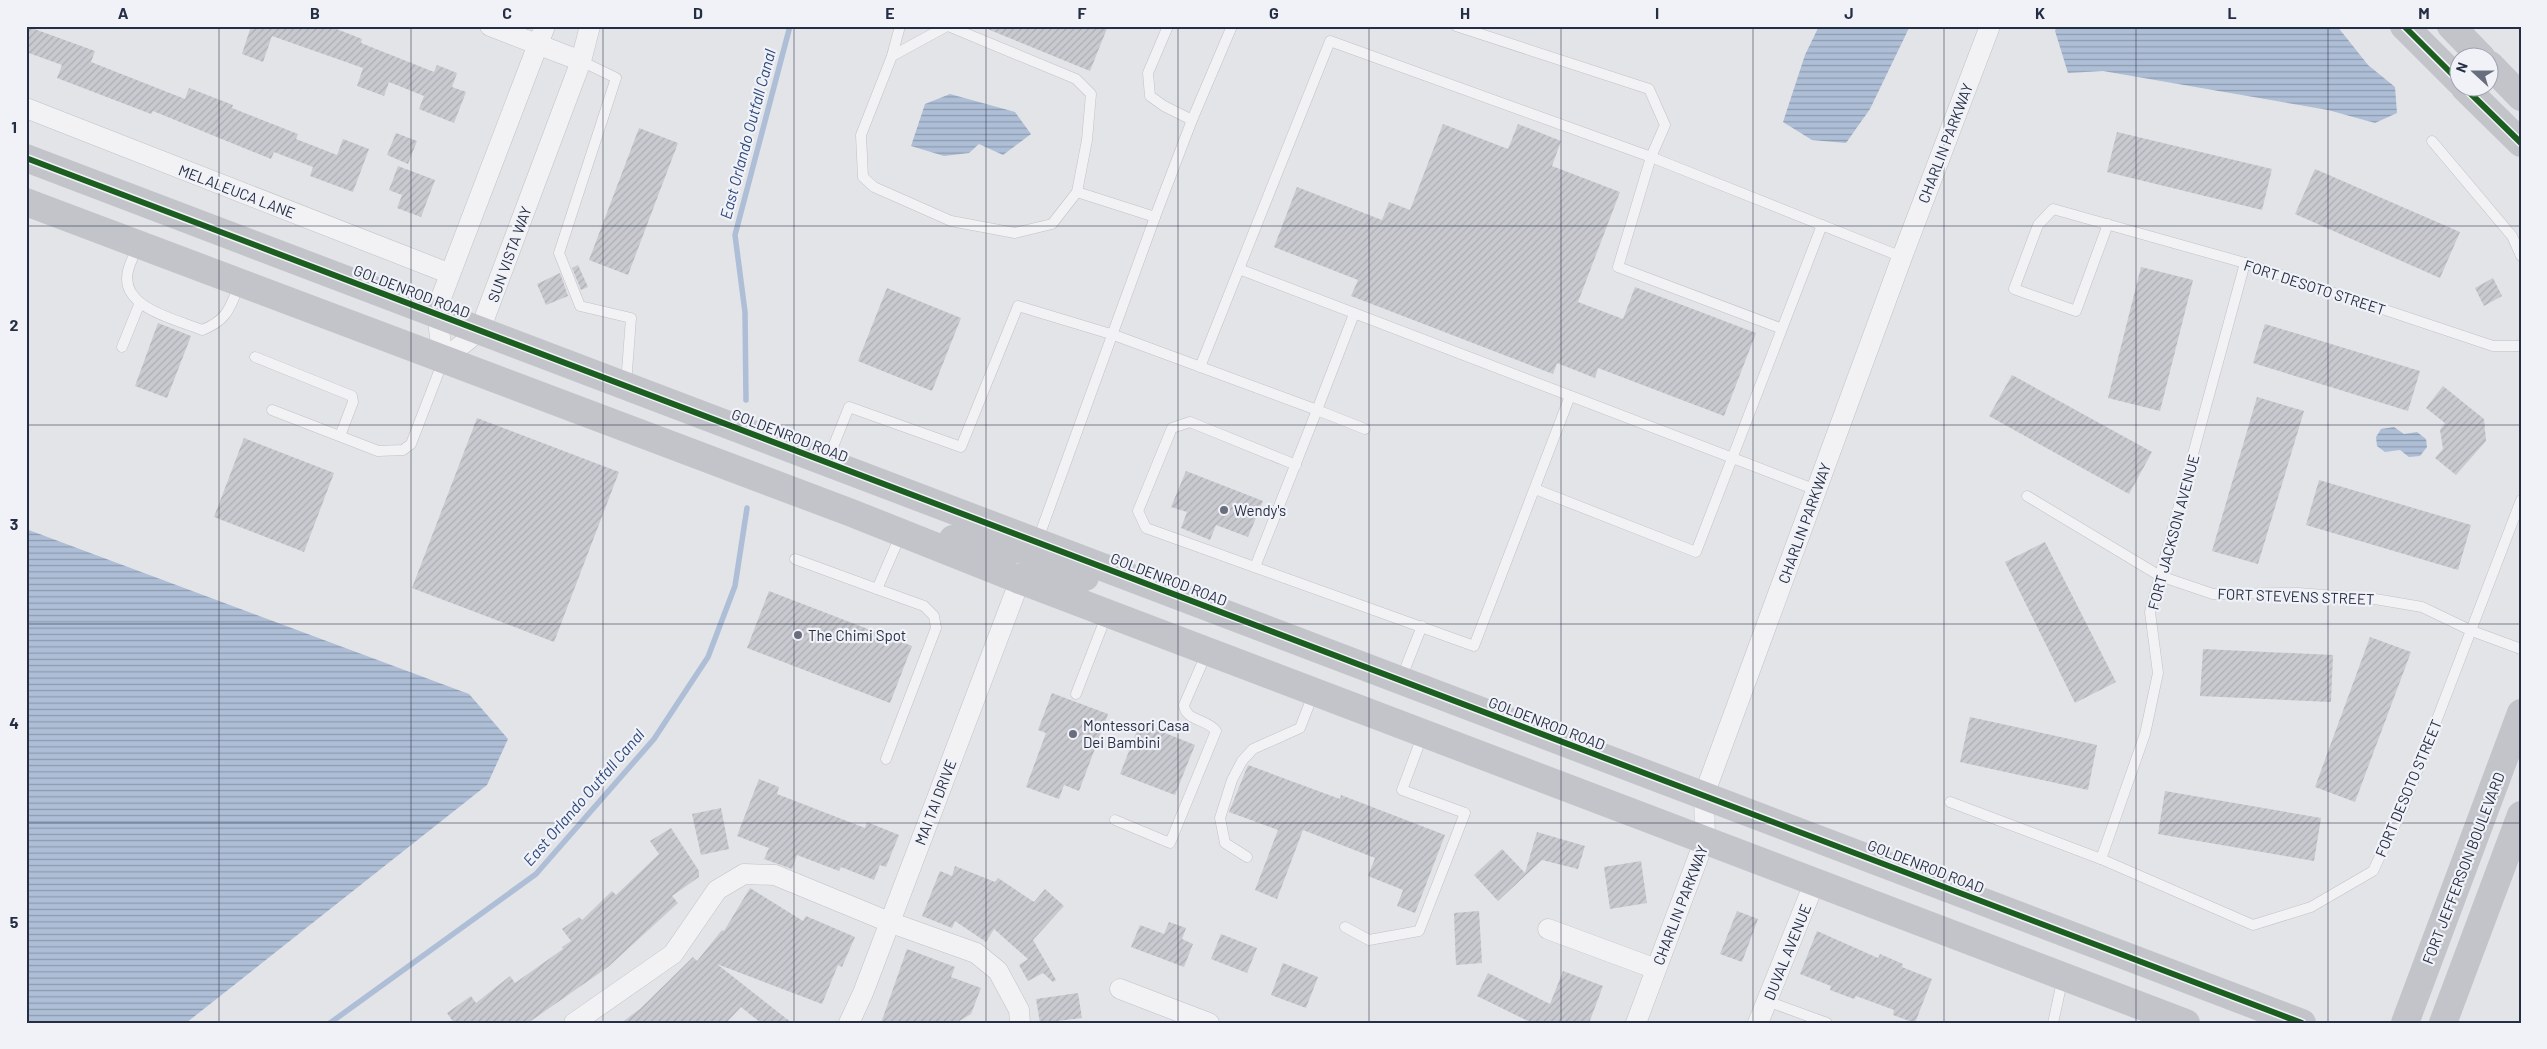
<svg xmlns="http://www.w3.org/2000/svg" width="2547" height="1049" viewBox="0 0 2547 1049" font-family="Barlow,sans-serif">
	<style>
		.water { fill: url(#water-rules) }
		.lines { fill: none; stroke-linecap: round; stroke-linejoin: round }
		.stream { stroke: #aebed6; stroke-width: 5.5 }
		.building { fill: url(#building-hatch) }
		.lane-casing { stroke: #c0c2c6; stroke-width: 11 }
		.street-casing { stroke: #c0c2c6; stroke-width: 21 }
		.lane { stroke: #f2f2f4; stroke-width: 10 }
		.street { stroke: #f2f2f4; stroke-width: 20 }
		.secondary { stroke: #c2c4ca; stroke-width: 28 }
		.cycleway-casing { stroke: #f0f2f8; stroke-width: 9 }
		.cycleway { stroke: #1b5e20; stroke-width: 6 }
		.grid { fill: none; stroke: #262e44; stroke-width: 1; stroke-opacity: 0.55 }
		.poi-dot { fill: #686e7d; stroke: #f0f2f8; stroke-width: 2 }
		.labels { text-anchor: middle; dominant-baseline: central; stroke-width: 4.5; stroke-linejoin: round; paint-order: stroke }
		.street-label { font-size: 15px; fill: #262e44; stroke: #f0f2f8 }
		.poi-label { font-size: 15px; fill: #262e44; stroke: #f0f2f8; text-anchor: start }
		.water-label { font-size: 16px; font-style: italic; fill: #2c497c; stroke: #f0f2f8 }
		.neatline { fill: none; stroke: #262e44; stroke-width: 2 }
		.grid-label { font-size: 16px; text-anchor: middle; font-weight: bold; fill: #262e44 }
	</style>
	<defs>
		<pattern id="water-rules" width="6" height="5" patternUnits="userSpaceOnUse" patternTransform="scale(1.25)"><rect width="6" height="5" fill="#aebed6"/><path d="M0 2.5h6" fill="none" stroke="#8d9baf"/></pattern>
		<pattern id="building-hatch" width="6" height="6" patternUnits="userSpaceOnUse" patternTransform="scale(1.25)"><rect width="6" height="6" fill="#c8cacf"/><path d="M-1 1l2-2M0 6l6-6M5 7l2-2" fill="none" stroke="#acaeb3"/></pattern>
	</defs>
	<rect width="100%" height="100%" fill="#e2e4e8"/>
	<!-- water -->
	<g class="water">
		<path d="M1819 26H1910L1870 109 1846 143 1812 140 1783 122 1805 55Z"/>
		<path d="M2057 26H2337L2368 65 2395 87 2397 113 2375 123 2328 110 2103 71 2068 73 2055 31Z"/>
		<path d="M950 94 1015 112 1031 134 1003 155 979 144 969 153 944 156 911 146 925 104Z"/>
		<path d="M2394 427 2404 434 2417 432 2426 439 2427 447 2420 456 2409 457 2400 450 2385 452 2377 446 2376 437 2381 429Z"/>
		<path d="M26 529 469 694 508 739 487 785 186 1023H26Z"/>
	</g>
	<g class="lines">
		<!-- stream -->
		<g class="stream">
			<path d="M746 400 745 312 735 235 790 26"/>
			<path d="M330 1023 536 874 654 739 708 657 735 586 747 508"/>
		</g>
	</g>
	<!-- building -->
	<g class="building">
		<path d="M26 26 95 51 91 62 185 99 189 88 233 105 232 108 298 134 296 139 337 155 343 139 369 149 353 192 310 176 313 167 274 152 271 159 153 111 151 114 57 78 62 65 26 52Z"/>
		<path d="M251 26H329L362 39 361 43 434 72 437 65 457 73 452 87 466 92 454 123 419 109 424 96 389 82 384 96 357 86 363 68 272 36 263 62 242 54Z"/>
		<path d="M980 26H1108L1090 71Z"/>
		<path d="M1443 124 1508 149 1518 124 1561 141 1552 166 1620 192 1578 302 1623 319 1635 287 1756 333 1724 416 1598 368 1595 378 1557 363 1553 374 1351 296 1358 280 1274 247 1297 187 1382 220 1389 202 1410 210Z"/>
		<path d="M639 128 678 143 628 275 589 260Z"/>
		<path d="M2117 132 2272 169 2262 210 2107 172Z"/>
		<path d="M396 133 417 141 408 164 387 155Z"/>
		<path d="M398 166 435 180 421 217 397 208 402 195 389 190Z"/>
		<path d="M2315 169 2460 232 2440 278 2295 214Z"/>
		<path d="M578 265 588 287 581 290 572 268Z"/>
		<path d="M2141 267 2193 280 2160 411 2108 398Z"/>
		<path d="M560 273 568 296 546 305 537 284Z"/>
		<path d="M2493 278 2502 296 2484 306 2475 288Z"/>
		<path d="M887 288 961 318 932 391 858 361Z"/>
		<path d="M158 323 191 336 167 398 135 386Z"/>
		<path d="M2265 324 2420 371 2408 411 2253 363Z"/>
		<path d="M2012 375 2152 452 2129 494 1989 416Z"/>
		<path d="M2443 386 2484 419 2486 441 2456 475 2435 458 2443 449 2440 430 2445 423 2426 408Z"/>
		<path d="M2257 397 2304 411 2258 564 2212 551Z"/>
		<path d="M477 418 619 472 554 642 412 588Z"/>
		<path d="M244 438 334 473 304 552 214 517Z"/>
		<path d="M1186 471 1263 501 1248 537 1216 525 1210 540 1181 528 1187 512 1171 507Z"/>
		<path d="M2319 480 2471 525 2458 570 2306 525Z"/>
		<path d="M2045 542 2116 682 2075 703 2005 562Z"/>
		<path d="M769 591 912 646 890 703 747 648Z"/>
		<path d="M2370 637 2411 652 2355 802 2315 787Z"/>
		<path d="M2203 649 2333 655 2331 702 2200 696Z"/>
		<path d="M1052 693 1108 714 1079 791 1064 785 1059 799 1026 787 1046 733 1038 730Z"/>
		<path d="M1970 717 2097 745 2088 790 1960 762Z"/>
		<path d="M1140 723 1195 745 1175 795 1120 774Z"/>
		<path d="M1248 765 1340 799 1341 795 1445 835 1415 913 1397 906 1403 890 1368 876 1375 858 1303 830 1277 899 1255 890 1278 830 1229 812Z"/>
		<path d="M759 779 779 787 777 794 865 828 867 822 899 835 886 867 880 865 874 880 841 867 839 871 797 855 792 869 764 859 769 848 737 836Z"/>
		<path d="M2165 791 2321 818 2314 861 2158 834Z"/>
		<path d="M721 808 729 849 701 855 692 814Z"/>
		<path d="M671 828 699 871V877L672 896 678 903 608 967 528 1023H454L447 1013 471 996 476 1003 510 976 515 983 563 949 562 947 571 941 562 929 579 917 582 920 612 891 616 895 659 854 650 841Z"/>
		<path d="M1537 832 1585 846 1578 869 1542 860 1498 901 1474 875 1502 849 1525 873Z"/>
		<path d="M1641 861 1647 903 1610 909 1604 867Z"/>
		<path d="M955 866 995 882 998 878 1034 902 1045 889 1064 906 1033 940 1056 980 1053 982 1043 973 1028 981 1019 965 1028 959 994 929 986 942 955 921 952 928 922 916 940 871 952 876Z"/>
		<path d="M750 888 803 921 806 916 855 937 842 967 838 965 822 1004 717 964 792 1023H761L741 1007 726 1023H621L640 1009 693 957 697 961 722 930 724 931Z"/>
		<path d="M1479 911 1482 963 1456 965 1454 913Z"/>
		<path d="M1737 911 1758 919 1742 962 1720 954Z"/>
		<path d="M1169 922 1186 928 1182 939 1193 944 1184 967 1131 947 1140 925 1164 934Z"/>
		<path d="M1817 931 1878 958 1880 954 1903 964 1902 967 1932 979 1915 1023 1893 1015 1894 1010 1856 996 1854 999 1830 990 1831 986 1800 974Z"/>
		<path d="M1221 934 1257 948 1247 973 1211 959Z"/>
		<path d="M907 949 955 967 951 977 981 988 971 1014 956 1023H881Z"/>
		<path d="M1283 963 1318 977 1306 1008 1271 995Z"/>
		<path d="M1563 971 1603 986 1589 1023H1532L1477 996 1488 973 1550 1004Z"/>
		<path d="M1078 993 1082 1018 1040 1023 1036 999Z"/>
	</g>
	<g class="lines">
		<!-- lane casing -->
		<g class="lane-casing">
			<g id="lane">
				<path d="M900 26 892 56 861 135 863 177 874 187 951 221 1015 233 1052 224 1077 192 1087 140 1091 94 1076 79 948 26"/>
				<path d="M1456 26 1649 89 1665 125 1651 157 1618 267 1780 328"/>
				<path d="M892 56 947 26"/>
				<path d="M581 61 616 78 559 253 580 306 631 318 626 384"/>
				<path d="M1192 120 1232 26"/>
				<path d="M2432 141 2512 236 2521 256"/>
				<path d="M1155 217 1192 120 1164 106 1150 96 1148 73 1168 26"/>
				<path d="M2108 224 2076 311 2014 289 2038 225 2053 209 2245 263 2493 346H2521"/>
				<path d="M138 245C135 254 130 262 128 271 119 308 176 319 202 330 228 320 230 307 240 283"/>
				<path d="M1239 269 1330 41 1651 157 1902 257"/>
				<path d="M1354 314 1317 410 1365 429"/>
				<path d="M122 347 139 305"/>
				<path d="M255 357 352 396 353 402 340 436"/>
				<path d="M1200 367 1239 269 1816 490"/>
				<path d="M272 410 378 451 403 450 411 444 443 361"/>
				<path d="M827 462 849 407 961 447 1018 306 1114 335 1317 410 1255 567"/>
				<path d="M1296 465 1190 422 1172 428 1138 511 1146 528 1474 646 1570 396"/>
				<path d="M1535 489 1696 552 1822 225"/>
				<path d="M2027 496 2160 576 2213 594 2298 593 2375 599 2422 607 2472 631 2521 649"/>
				<path d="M1037 542 1155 217 1077 192"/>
				<path d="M795 559 877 589 901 534"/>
				<path d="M877 589 924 606 934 616 936 628 886 759"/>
				<path d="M1401 679 1422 626"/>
				<path d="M1076 694 1107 614"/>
				<path d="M1950 802 2101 859 2253 925 2311 907 2373 871 2403 808 2521 500"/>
				<path d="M1115 820 1170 843 1216 731C1208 719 1185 721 1184 705L1207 652"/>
				<path d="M1247 857 1225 843 1220 818 1232 780 1242 761 1253 749 1300 728 1314 692"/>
				<path d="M2101 859 2145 734 2158 673 2150 612 2245 263"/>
				<path d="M1345 927 1369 940 1419 931 1465 813 1402 790 1423 734"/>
				<path d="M1767 1001 1827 1023"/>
				<path d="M2053 1023 2063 977"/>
			</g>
		</g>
		<!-- street casing -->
		<g class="street-casing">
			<g id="street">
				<path d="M490 26 581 61"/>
				<path d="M26 108 448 273"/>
				<path d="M443 360 480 330 581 61 590 26"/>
				<path d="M443 360 437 314 441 298 545 26"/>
				<path d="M1548 929 1656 969"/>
				<path d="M1120 989 1209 1023"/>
				<path d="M574 1023 673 954 717 890 744 874 775 875 889 922 976 953 998 971 1019 1010 1020 1023"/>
				<path d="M849 1023 863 993 1020 580"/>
				<path d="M1636 1023 1705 839 1704 795 1902 257 1990 26"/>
				<path d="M1758 1023 1815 881"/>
			</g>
		</g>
		<!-- lane -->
		<use href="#lane" class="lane"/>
		<!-- street -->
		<use href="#street" class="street"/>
		<!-- secondary -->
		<g class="secondary">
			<path d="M2404 26 2460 82"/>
			<path d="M2451 26 2482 58"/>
			<path d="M2490 65 2521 97"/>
			<path d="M2465 88 2521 143"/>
			<path d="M26 158 2302 1023"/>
			<path d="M26 202 849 512 1020 580 2186 1023"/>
			<path d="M953 539C975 547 1011 555 1033 545"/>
			<path d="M1020 580C1040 561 1061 568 1085 577"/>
			<path d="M2405 1023 2521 713"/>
			<path d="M2443 1023 2521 815"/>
		</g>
		<!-- cycleway casing -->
		<g class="cycleway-casing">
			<g id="cycleway">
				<path d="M2404 26 2460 82"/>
				<path d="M2465 88 2521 143"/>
				<path d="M26 158 2302 1023"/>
			</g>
		</g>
		<!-- cycleway -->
		<use href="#cycleway" class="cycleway"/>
	</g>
	<!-- grid -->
	<path class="grid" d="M219 26V1023M411 26V1023M603 26V1023M794 26V1023M986 26V1023M1178 26V1023M1369 26V1023M1561 26V1023M1753 26V1023M1944 26V1023M2136 26V1023M2328 26V1023M26 226H2521M26 425H2521M26 624H2521M26 823H2521"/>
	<!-- markers -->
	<g class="poi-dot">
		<circle cx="1224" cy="510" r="5"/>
		<circle cx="798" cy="635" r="5"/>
		<circle cx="1073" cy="734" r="5"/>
	</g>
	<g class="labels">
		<!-- street labels -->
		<g class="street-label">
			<text transform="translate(1945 143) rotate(-69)">CHARLIN PARKWAY</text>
			<text transform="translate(237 191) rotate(21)">MELALEUCA LANE</text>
			<text transform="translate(509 254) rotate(-70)">SUN VISTA WAY</text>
			<text transform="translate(2315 287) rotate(18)">FORT DESOTO STREET</text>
			<text transform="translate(412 291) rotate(21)">GOLDENROD ROAD</text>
			<text transform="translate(790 435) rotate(21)">GOLDENROD ROAD</text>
			<text transform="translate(1804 523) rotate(-70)">CHARLIN PARKWAY</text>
			<text transform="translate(2173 532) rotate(-75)">FORT JACKSON AVENUE</text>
			<text transform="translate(1169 579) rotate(21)">GOLDENROD ROAD</text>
			<text transform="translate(2296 596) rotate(2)">FORT STEVENS STREET</text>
			<text transform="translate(1547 723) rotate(21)">GOLDENROD ROAD</text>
			<text transform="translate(2408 788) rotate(-67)">FORT DESOTO STREET</text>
			<text transform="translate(935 802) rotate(-69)">MAI TAI DRIVE</text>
			<text transform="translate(1926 866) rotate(21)">GOLDENROD ROAD</text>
			<text transform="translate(2463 868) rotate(-69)">FORT JEFFERSON BOULEVARD</text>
			<text transform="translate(1680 905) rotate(-69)">CHARLIN PARKWAY</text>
			<text transform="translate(1787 952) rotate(-68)">DUVAL AVENUE</text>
		</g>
		<!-- poi labels -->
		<g class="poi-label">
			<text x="1234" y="510">Wendy's</text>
			<text x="808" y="635">The Chimi Spot</text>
			<text x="1083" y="725">Montessori Casa<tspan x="1083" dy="17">Dei Bambini</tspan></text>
		</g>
		<!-- water labels -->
		<g class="water-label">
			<text transform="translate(747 134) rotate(-75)">East Orlando Outfall Canal</text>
			<text transform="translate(583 797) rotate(-49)">East Orlando Outfall Canal</text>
		</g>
	</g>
	<!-- border -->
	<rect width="2547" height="1049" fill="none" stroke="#f0f2f8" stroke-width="55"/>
	<!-- north arrow -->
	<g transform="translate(2474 72) rotate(291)"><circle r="24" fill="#f0f2f8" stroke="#9fa4b0"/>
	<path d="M0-4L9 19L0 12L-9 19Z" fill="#686e7d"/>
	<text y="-8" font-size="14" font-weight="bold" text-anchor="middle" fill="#262e44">N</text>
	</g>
	<rect x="28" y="28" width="2492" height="994" class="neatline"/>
	<g class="grid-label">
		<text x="123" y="19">A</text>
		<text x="315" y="19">B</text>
		<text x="507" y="19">C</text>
		<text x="698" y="19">D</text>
		<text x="890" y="19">E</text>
		<text x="1082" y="19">F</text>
		<text x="1274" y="19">G</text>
		<text x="1465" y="19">H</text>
		<text x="1657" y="19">I</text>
		<text x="1849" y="19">J</text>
		<text x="2040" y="19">K</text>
		<text x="2232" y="19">L</text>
		<text x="2424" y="19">M</text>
		<text x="14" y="133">1</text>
		<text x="14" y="331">2</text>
		<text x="14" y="530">3</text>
		<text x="14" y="729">4</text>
		<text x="14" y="928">5</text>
	</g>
</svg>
